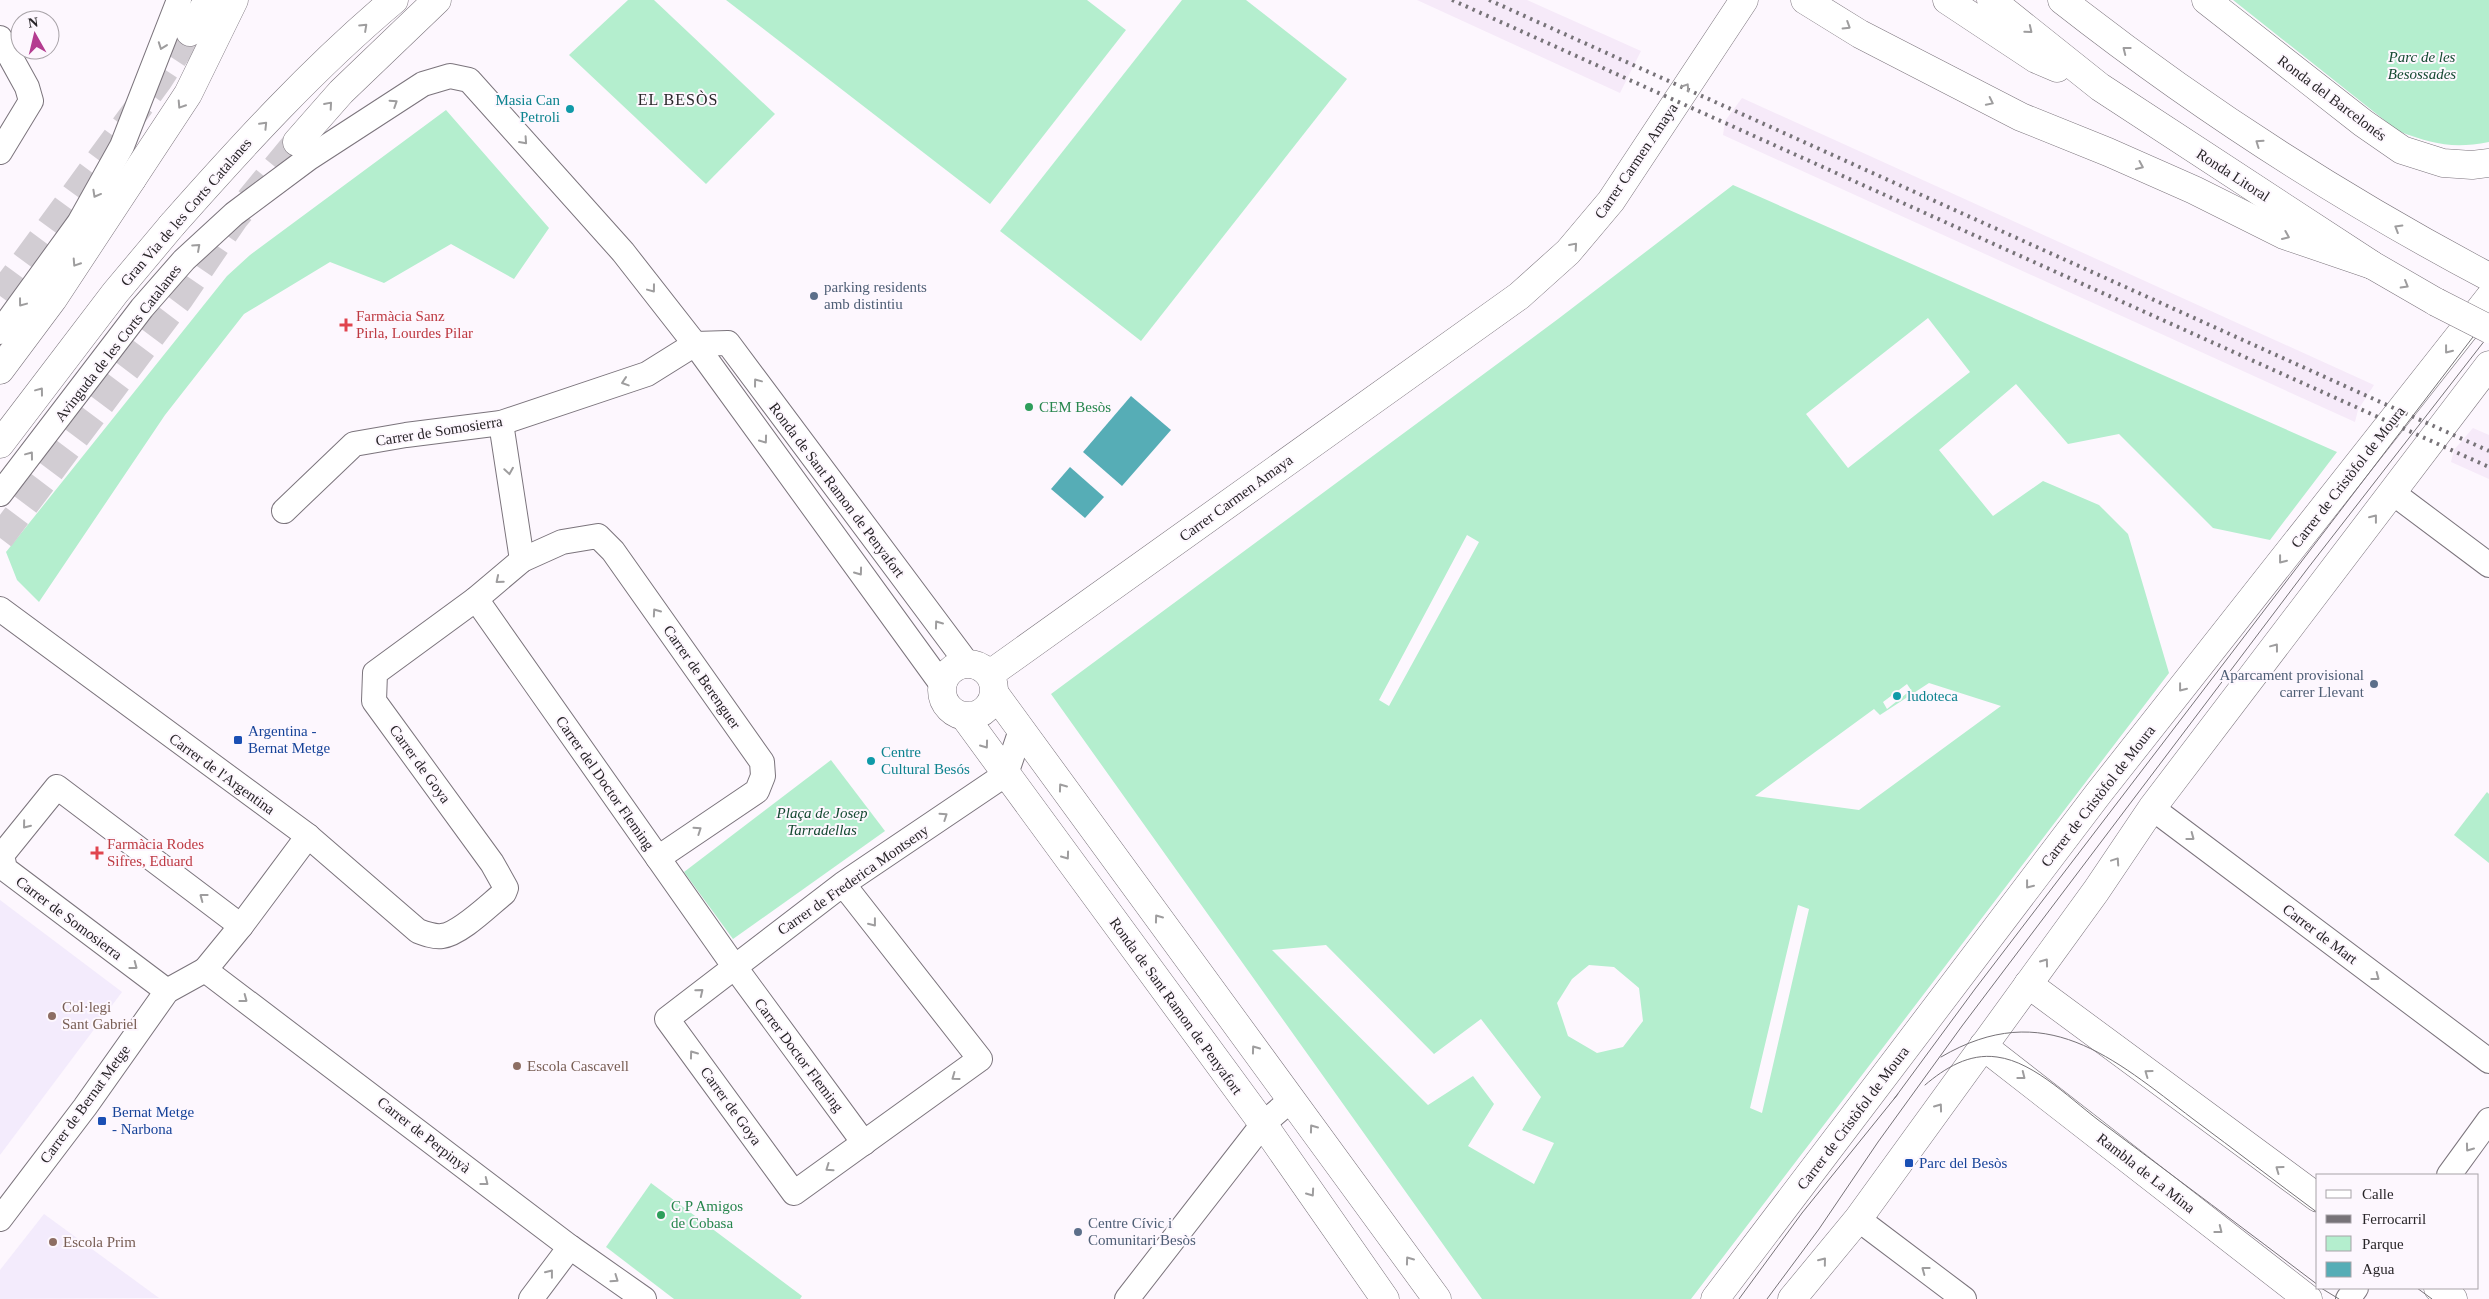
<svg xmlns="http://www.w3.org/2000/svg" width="2489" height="1299" viewBox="0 0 2489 1299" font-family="Georgia,serif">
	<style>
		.built { fill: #f6eaf9 }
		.education { fill: #f3ebfc }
		.green { fill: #b4eece; fill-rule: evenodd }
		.water { fill: #56adb6 }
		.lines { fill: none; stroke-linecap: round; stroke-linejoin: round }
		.trunk-tunnel { stroke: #d2cdd3; stroke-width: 28; stroke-dasharray: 28 14; stroke-linecap: butt }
		.motorway-tunnel { stroke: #d2cdd3; stroke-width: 28; stroke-dasharray: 28 14; stroke-linecap: butt }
		.minor-casing { stroke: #7b747c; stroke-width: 26 }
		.tertiary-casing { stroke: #7b747c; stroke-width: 29 }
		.trunk-casing { stroke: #7b747c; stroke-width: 29 }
		.motorway-casing { stroke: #7b747c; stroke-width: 29 }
		.minor { stroke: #fff; stroke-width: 24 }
		.tertiary { stroke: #fff; stroke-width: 28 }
		.trunk { stroke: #fff; stroke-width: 28 }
		.motorway { stroke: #fff; stroke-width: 28 }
		.tram { stroke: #777378; stroke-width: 1 }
		.rail { stroke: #777378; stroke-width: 4; stroke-dasharray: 2.5 5; stroke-linecap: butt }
		.trunk-bridge-casing { stroke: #7b747c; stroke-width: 29; stroke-linecap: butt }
		.trunk-bridge { stroke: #fff; stroke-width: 28 }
		.oneway { stroke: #9e9d9e }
		.culture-dot { fill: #0f9aa8; stroke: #fdf7fe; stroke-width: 2 }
		.service-dot { fill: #5c6f8a; stroke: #fdf7fe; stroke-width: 2 }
		.health-dot { fill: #e0444e; stroke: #fdf7fe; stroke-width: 2 }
		.leisure-dot { fill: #2e9e5b; stroke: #fdf7fe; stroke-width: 2 }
		.transit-dot { fill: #1a4fb4; stroke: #fdf7fe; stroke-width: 2 }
		.education-dot { fill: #8d6e63; stroke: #fdf7fe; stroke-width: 2 }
		.labels { text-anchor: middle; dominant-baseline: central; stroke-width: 4; stroke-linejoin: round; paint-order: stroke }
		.park-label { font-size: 15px; font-style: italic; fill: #144931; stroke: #fdf7fe }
		.street-label { font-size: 15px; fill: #282528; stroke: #fdf7fe }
		.culture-label { font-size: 15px; fill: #0d838f; stroke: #fdf7fe; text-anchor: start }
		.service-label { font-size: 15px; fill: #4e5e75; stroke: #fdf7fe; text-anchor: start }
		.health-label { font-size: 15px; fill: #be3a42; stroke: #fdf7fe; text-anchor: start }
		.leisure-label { font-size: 15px; fill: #27864d; stroke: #fdf7fe; text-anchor: start }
		.transit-label { font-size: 15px; fill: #164399; stroke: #fdf7fe; text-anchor: start }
		.education-label { font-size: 15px; fill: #785e54; stroke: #fdf7fe; text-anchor: start }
		.neighbourhood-label { font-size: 16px; letter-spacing: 1px; fill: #282528; stroke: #fdf7fe }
	</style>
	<rect width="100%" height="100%" fill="#fdf7fe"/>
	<!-- built -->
	<g class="built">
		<path d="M1417 0H1527L1641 51 1620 93Z"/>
		<path d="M1742 98 2374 385 2358 410 2355 422 1723 135 1725 121Z"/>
		<path d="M2473 428 2489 435V479L2451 462 2454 450Z"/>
	</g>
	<!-- education -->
	<g class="education">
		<path d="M0 900 122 992 0 1155Z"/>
		<path d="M44 1214 159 1298 0 1299V1270Z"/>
	</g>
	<!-- green -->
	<g class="green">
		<path d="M628 0H654L775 114 706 184 569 55Z"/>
		<path d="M726 0H1087L1126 30 990 204Z"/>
		<path d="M1182 0H1246L1347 79 1141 341 1000 231Z"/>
		<path d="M2233 0H2489V142C2452 149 2433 144 2398 131Z"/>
		<path d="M446 110 549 228 514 279 451 244 384 283 330 262 244 314 165 415 39 602 17 580 6 552 227 276 250 255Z"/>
		<path d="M1733 185 2337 452 2270 540 2213 528 2119 434 2068 444 2016 384 1939 450 1993 516 2043 481 2099 505 2128 534 2169 673 1691 1299H1482L1051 694 1558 319ZM1928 318 1970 372 1848 468 1806 414ZM1467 535 1479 542 1389 706 1379 700ZM1929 683 2001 706 1859 810 1755 796 1874 709 1880 715ZM1907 684 1911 690 1887 709 1883 702ZM1798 905 1809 909 1762 1113 1750 1108ZM1326 945 1434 1054 1481 1019 1541 1097 1522 1130 1554 1143 1534 1184 1468 1146 1494 1104 1473 1076 1428 1105 1272 950ZM1589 965 1614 967 1639 988 1643 1021 1623 1047 1597 1053 1568 1036 1557 1003 1572 979Z"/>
		<path d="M831 760 885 831 733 939 684 872Z"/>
		<path d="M2487 792 2489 794V863L2454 835Z"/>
		<path d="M651 1183 802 1296 800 1299H674L606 1247Z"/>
	</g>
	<!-- water -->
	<g class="water">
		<path d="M1131 396 1171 430 1122 486 1083 452Z"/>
		<path d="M1070 467 1104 497 1085 518 1051 489Z"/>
	</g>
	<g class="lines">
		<!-- trunk-tunnel -->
		<path class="trunk-tunnel" d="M0 296 158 81 190 32"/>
		<!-- motorway-tunnel -->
		<path class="motorway-tunnel" d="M0 538 180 298 234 219 297 142"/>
		<!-- minor casing -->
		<g class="minor-casing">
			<g id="minor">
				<path d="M0 38 27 87 31 101 0 152"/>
				<path d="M0 332 79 223 122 146 179 0"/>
				<path d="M695 344 728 343 967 663"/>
				<path d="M501 423 522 560"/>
				<path d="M2393 493 2489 565"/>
				<path d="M0 494 142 308 184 260 234 214 309 158 423 84 450 76 469 80 623 252 695 344 943 686"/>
				<path d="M284 511 354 444 406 435 501 423 647 374 695 344"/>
				<path d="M476 599 734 966 864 1143"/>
				<path d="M0 609 308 836 418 931C426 934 434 937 442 936 460 934 489 905 504 893L506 888 492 863 374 701 375 673 476 599 522 560 562 542 598 536 613 551 762 762 763 776 757 791 658 858"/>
				<path d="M2152 808 2489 1061"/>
				<path d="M843 884 980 1059 794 1193 667 1019 843 884 1006 774 1021 730"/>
				<path d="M205 970 570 1247 644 1299"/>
				<path d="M167 991 5 869 2 855 57 787 241 926"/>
				<path d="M2449 1175 2489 1120"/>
				<path d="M0 1219 85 1107 167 991 205 970 241 926 308 836"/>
				<path d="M1858 1219 1964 1299"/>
				<path d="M531 1299 570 1247"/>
				<path d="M1127 1299 1263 1124 1292 1099"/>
				<path d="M2348 1299 2356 1288"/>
			</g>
		</g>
		<!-- tertiary casing -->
		<g class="tertiary-casing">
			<g id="tertiary">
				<path d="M2206 0 2363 123 2402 150 2443 163 2472 165 2489 163"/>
				<circle cx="968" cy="690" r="26"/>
				<path d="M990 674 1519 296 1568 252 1611 201 1744 0"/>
				<path d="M995 694 1437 1299"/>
				<path d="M964 716 1263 1124 1385 1299"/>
				<path d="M2028 984 2318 1198"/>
				<path d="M1983 1046 2308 1299"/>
				<path d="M2438 1288 2453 1299"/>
				<path d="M1715 1299 2098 794 2489 298"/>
				<path d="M1792 1299 1858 1219 2096 891 2152 808 2489 365"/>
			</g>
		</g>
		<!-- trunk casing -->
		<g class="trunk-casing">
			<g id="trunk">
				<path d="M1805 0 1860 34 2021 117 2108 152 2194 190 2284 235 2372 265"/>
				<path d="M1947 0 2036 59 2057 68"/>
				<path d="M1991 0 2100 87 2372 265 2436 302"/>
				<path d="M2062 0C2197 106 2338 197 2489 277"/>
				<path d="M190 32 208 0"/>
				<path d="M0 370 53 299 132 179"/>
				<path d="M0 444 115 293 172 225"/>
			</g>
		</g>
		<!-- motorway casing -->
		<g class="motorway-casing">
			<g id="motorway">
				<path d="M297 142 341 92 437 0"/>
				<path d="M132 179 188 94 234 0"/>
				<path d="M172 225C242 146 313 68 394 0"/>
			</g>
		</g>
		<!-- minor -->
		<use href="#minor" class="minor"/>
		<!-- tertiary -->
		<use href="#tertiary" class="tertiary"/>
		<!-- trunk -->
		<use href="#trunk" class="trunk"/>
		<!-- motorway -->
		<use href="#motorway" class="motorway"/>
		<!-- tram -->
		<g class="tram">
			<path d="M1941 1057C2045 996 2113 1058 2193 1119 2235 1150 2276 1182 2318 1213"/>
			<path d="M1925 1085C1945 1068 1969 1053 1997 1057 2036 1062 2074 1103 2105 1125 2176 1178 2247 1231 2318 1285"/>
			<path d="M1894 1099 1975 989 2489 316"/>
			<path d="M2321 1288 2339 1299"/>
			<path d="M2417 1288 2432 1299"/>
			<path d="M1739 1299 1802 1213 1898 1094"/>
			<path d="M1767 1299 1819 1229 1878 1142 1962 1026 2308 568 2489 335"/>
		</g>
		<!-- rail -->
		<g class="rail">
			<path d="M1452 0 2489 467"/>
			<path d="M1489 0 2489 451"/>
		</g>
		<!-- trunk-bridge casing -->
		<g class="trunk-bridge-casing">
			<path id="trunk-bridge" d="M2436 302 2489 329"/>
		</g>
		<!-- trunk-bridge -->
		<use href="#trunk-bridge" class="trunk-bridge"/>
	</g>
	<!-- one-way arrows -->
	<defs><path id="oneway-chevron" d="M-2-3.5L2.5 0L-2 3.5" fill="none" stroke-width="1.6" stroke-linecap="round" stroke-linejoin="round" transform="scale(1.25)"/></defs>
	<g class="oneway">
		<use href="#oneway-chevron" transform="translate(1847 26) rotate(32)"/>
		<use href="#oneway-chevron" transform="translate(364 27) rotate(-43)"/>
		<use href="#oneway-chevron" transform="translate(2029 30) rotate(39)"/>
		<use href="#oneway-chevron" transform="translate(162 46) rotate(110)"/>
		<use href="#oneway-chevron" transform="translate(2126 50) rotate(-142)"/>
		<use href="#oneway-chevron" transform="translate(1686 87) rotate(-57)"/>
		<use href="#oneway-chevron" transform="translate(1990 102) rotate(26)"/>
		<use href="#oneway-chevron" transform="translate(394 103) rotate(-33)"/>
		<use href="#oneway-chevron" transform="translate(181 105) rotate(123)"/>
		<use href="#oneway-chevron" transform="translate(329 105) rotate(-49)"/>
		<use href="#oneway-chevron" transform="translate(264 125) rotate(-46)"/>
		<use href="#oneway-chevron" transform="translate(524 141) rotate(48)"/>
		<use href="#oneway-chevron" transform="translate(2259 143) rotate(-145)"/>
		<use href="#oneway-chevron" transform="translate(2140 166) rotate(24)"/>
		<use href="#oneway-chevron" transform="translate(96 194) rotate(119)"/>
		<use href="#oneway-chevron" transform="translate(2398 228) rotate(-149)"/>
		<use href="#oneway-chevron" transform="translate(2286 236) rotate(23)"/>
		<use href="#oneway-chevron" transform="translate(1574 246) rotate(-49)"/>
		<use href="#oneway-chevron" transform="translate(197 247) rotate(-42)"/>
		<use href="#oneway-chevron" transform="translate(76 263) rotate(123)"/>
		<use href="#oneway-chevron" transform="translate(2405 285) rotate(30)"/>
		<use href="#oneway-chevron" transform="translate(652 289) rotate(53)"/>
		<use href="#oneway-chevron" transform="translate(22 303) rotate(127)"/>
		<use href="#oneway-chevron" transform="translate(2448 350) rotate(128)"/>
		<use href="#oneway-chevron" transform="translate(625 382) rotate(162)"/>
		<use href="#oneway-chevron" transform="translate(757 382) rotate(-127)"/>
		<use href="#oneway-chevron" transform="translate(40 391) rotate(-53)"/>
		<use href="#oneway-chevron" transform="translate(764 440) rotate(54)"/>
		<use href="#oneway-chevron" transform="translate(30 455) rotate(-53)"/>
		<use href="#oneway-chevron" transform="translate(509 471) rotate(81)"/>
		<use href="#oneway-chevron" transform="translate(2374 518) rotate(-52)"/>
		<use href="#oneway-chevron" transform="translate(2282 560) rotate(128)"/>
		<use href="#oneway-chevron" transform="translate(859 572) rotate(54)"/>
		<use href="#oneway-chevron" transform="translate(499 580) rotate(140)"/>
		<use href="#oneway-chevron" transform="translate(656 612) rotate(-125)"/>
		<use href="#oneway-chevron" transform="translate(938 624) rotate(-126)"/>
		<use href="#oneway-chevron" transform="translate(2275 647) rotate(-53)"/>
		<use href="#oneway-chevron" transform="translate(2182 688) rotate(128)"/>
		<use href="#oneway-chevron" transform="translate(985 745) rotate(54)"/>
		<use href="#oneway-chevron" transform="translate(1062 787) rotate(-126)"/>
		<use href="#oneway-chevron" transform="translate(944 816) rotate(-34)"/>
		<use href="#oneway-chevron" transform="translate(26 825) rotate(129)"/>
		<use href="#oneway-chevron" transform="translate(698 830) rotate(-34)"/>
		<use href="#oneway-chevron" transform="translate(2191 837) rotate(37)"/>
		<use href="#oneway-chevron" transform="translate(1066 856) rotate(54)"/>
		<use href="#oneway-chevron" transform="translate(2116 861) rotate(-56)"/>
		<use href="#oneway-chevron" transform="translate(2029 885) rotate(128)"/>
		<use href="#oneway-chevron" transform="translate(203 897) rotate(-143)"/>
		<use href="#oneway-chevron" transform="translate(1158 918) rotate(-126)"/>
		<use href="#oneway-chevron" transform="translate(873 923) rotate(52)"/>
		<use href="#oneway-chevron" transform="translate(2045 962) rotate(-54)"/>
		<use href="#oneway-chevron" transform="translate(134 966) rotate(37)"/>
		<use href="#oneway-chevron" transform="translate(2376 977) rotate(37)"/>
		<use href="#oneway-chevron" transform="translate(700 992) rotate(-39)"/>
		<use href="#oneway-chevron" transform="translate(244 999) rotate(37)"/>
		<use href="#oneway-chevron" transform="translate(1255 1049) rotate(-126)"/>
		<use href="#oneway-chevron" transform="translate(693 1054) rotate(-126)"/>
		<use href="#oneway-chevron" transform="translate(2148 1073) rotate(-144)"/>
		<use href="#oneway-chevron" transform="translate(2022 1076) rotate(38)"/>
		<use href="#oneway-chevron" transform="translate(955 1077) rotate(144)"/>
		<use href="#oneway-chevron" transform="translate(1939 1107) rotate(-54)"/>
		<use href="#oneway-chevron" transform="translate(1313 1128) rotate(-126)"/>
		<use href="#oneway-chevron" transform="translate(2469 1148) rotate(126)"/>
		<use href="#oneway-chevron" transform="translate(829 1168) rotate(145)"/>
		<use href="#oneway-chevron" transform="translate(2279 1169) rotate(-144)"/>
		<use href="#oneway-chevron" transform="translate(485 1182) rotate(38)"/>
		<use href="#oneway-chevron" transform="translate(1311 1193) rotate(55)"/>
		<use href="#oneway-chevron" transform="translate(2219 1230) rotate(38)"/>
		<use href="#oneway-chevron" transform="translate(1409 1260) rotate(-126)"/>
		<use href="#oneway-chevron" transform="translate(1823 1261) rotate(-51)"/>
		<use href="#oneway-chevron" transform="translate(1925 1270) rotate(-143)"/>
		<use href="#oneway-chevron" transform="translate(550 1273) rotate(-52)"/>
		<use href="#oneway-chevron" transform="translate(615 1279) rotate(35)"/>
	</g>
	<!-- markers -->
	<g class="culture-dot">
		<circle cx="570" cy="109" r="5"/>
		<circle cx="1897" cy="696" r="5"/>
		<circle cx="871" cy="761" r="5"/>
	</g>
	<g class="service-dot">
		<circle cx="814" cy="296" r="5"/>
		<circle cx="2374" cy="684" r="5"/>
		<circle cx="1078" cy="1232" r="5"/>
	</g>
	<g class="health-dot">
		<path d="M343.5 317.5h5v5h5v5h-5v5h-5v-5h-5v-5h5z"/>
		<path d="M94.5 845.5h5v5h5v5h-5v5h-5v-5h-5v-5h5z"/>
	</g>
	<g class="leisure-dot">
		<circle cx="1029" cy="407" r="5"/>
		<circle cx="661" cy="1215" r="5"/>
	</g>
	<g class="transit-dot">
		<rect x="233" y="735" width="10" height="10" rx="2.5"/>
		<rect x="97" y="1116" width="10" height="10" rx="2.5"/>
		<rect x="1904" y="1158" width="10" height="10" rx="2.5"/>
	</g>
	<g class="education-dot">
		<circle cx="52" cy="1016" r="5"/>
		<circle cx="517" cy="1066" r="5"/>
		<circle cx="53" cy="1242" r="5"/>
	</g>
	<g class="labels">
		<!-- park labels -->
		<g class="park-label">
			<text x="2422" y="57">Parc de les<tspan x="2422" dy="17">Besossades</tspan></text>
			<text x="822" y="813">Plaça de Josep<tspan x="822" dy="17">Tarradellas</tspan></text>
		</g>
		<!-- street labels -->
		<g class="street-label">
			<text transform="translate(2332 98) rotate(37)">Ronda del Barcelonés</text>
			<text transform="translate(1636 161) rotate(-56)">Carrer Carmen Amaya</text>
			<text transform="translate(2233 175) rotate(33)">Ronda Litoral</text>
			<text transform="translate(186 212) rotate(-49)">Gran Via de les Corts Catalanes</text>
			<text transform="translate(118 343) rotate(-52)">Avinguda de les Corts Catalanes</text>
			<text transform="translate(439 431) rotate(-9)">Carrer de Somosierra</text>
			<text transform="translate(2348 477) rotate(-52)">Carrer de Cristòfol de Moura</text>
			<text transform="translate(837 490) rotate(53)">Ronda de Sant Ramon de Penyafort</text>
			<text transform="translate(1236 498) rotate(-36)">Carrer Carmen Amaya</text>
			<text transform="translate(702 677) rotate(55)">Carrer de Berenguer</text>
			<text transform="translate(420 764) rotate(54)">Carrer de Goya</text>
			<text transform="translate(222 774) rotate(36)">Carrer de l'Argentina</text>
			<text transform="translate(605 783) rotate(55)">Carrer del Doctor Fleming</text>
			<text transform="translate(2098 796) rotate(-52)">Carrer de Cristòfol de Moura</text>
			<text transform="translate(853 880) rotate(-35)">Carrer de Frederica Montseny</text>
			<text transform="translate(69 918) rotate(37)">Carrer de Somosierra</text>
			<text transform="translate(2320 934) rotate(37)">Carrer de Mart</text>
			<text transform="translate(1176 1006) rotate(54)">Ronda de Sant Ramon de Penyafort</text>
			<text transform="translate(799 1055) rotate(53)">Carrer Doctor Fleming</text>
			<text transform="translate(85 1104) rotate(-54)">Carrer de Bernat Metge</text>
			<text transform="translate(731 1106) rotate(54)">Carrer de Goya</text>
			<text transform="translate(1853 1118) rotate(-53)">Carrer de Cristòfol de Moura</text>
			<text transform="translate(424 1135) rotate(38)">Carrer de Perpinyà</text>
			<text transform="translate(2146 1173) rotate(38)">Rambla de La Mina</text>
		</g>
		<!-- culture labels -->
		<g class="culture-label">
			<text x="560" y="100" text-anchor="end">Masia Can<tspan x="560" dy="17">Petroli</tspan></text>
			<text x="1907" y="696">ludoteca</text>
			<text x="881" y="752">Centre<tspan x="881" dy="17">Cultural Besós</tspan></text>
		</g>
		<!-- service labels -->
		<g class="service-label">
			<text x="824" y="287">parking residents<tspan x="824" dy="17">amb distintiu</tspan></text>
			<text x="2364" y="675" text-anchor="end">Aparcament provisional<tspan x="2364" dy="17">carrer Llevant</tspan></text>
			<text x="1088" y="1223">Centre Cívic i<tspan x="1088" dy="17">Comunitari Besòs</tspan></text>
		</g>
		<!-- health labels -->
		<g class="health-label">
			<text x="356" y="316">Farmàcia Sanz<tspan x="356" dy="17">Pirla, Lourdes Pilar</tspan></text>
			<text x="107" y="844">Farmàcia Rodes<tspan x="107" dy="17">Sifres, Eduard</tspan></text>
		</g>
		<!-- leisure labels -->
		<g class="leisure-label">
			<text x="1039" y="407">CEM Besòs</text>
			<text x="671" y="1206">C P Amigos<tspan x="671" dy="17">de Cobasa</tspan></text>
		</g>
		<!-- transit labels -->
		<g class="transit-label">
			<text x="248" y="731">Argentina -<tspan x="248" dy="17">Bernat Metge</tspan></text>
			<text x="112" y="1112">Bernat Metge<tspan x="112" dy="17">- Narbona</tspan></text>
			<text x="1919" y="1163">Parc del Besòs</text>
		</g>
		<!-- education labels -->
		<g class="education-label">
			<text x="62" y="1007">Col·legi<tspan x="62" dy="17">Sant Gabriel</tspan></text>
			<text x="527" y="1066">Escola Cascavell</text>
			<text x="63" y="1242">Escola Prim</text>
		</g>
		<!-- neighbourhood labels -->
		<g class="neighbourhood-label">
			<text x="678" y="99">EL BESÒS</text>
		</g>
	</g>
	<!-- legend -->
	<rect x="2316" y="1174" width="162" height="115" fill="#fdf7fe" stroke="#a8a3a8"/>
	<rect x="2326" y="1190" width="25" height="8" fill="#ffffff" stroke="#a8a3a8"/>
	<text x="2362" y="1199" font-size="15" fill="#282528">Calle</text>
	<rect x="2326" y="1215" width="25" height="8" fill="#777378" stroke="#a8a3a8"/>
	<text x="2362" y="1224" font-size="15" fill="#282528">Ferrocarril</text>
	<rect x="2326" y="1236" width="25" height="15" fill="#b4eece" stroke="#a8a3a8"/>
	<text x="2362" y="1249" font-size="15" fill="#282528">Parque</text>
	<rect x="2326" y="1262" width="25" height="15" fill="#56adb6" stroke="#a8a3a8"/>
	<text x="2362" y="1274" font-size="15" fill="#282528">Agua</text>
	<!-- north arrow -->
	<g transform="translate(35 35) rotate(352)"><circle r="24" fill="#fdf7fe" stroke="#a8a3a8"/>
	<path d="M0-4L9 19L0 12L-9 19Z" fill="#b43c90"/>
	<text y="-8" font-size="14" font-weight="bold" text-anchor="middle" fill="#282528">N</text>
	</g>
</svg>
